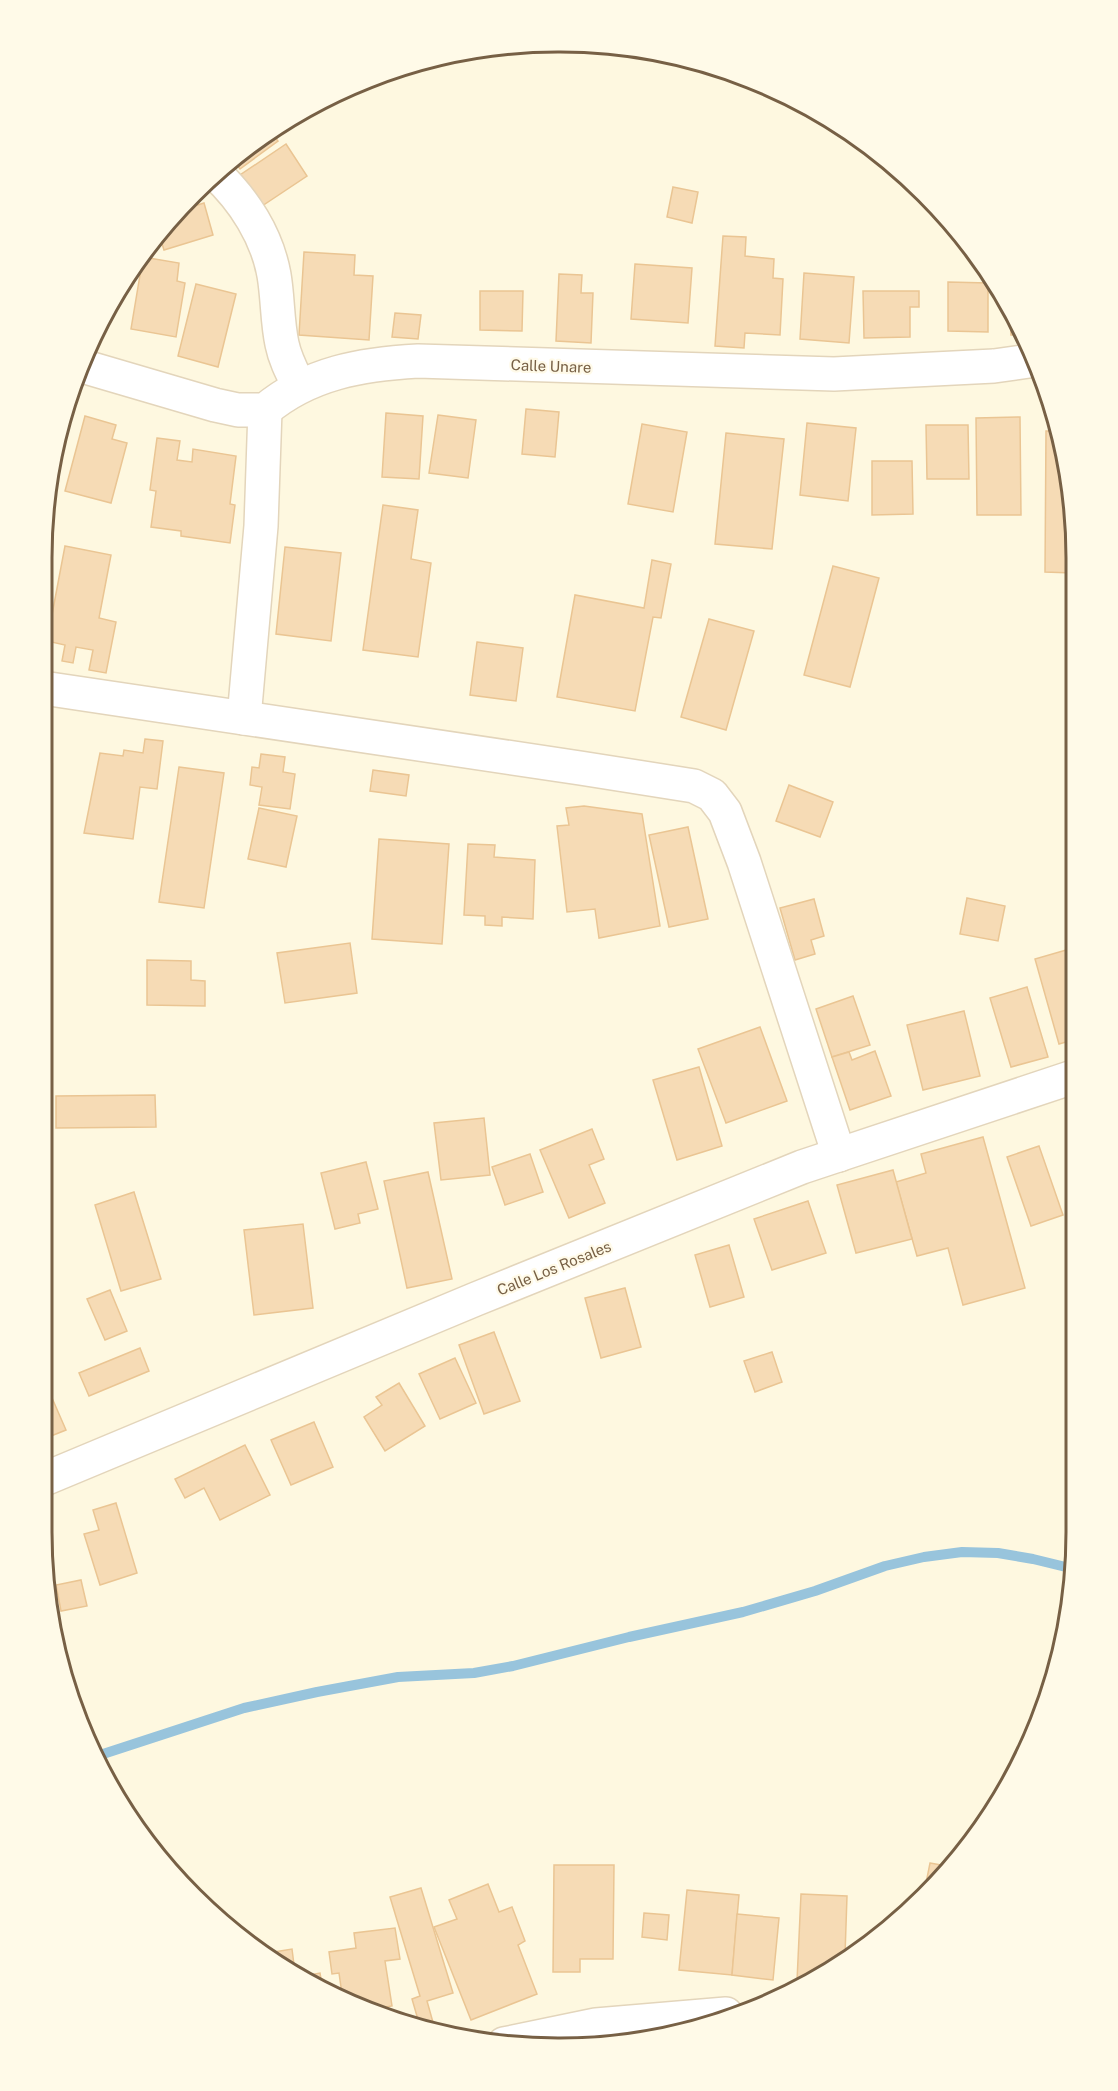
<svg xmlns="http://www.w3.org/2000/svg" width="1118" height="2091" viewBox="0 0 1118 2091" font-family="'Public Sans',sans-serif">
	<style>
		.lines { fill: none; stroke-linecap: round; stroke-linejoin: round }
		.stream { stroke: #98c4dc; stroke-width: 10 }
		.building { fill: #f6dbb5; stroke: #eac593; stroke-width: 1.5 }
		.minor-casing { stroke: #e3d5bb; stroke-width: 36 }
		.minor { stroke: #fff; stroke-width: 33 }
		.labels { text-anchor: middle; dominant-baseline: central; stroke-width: 4.5; stroke-linejoin: round; paint-order: stroke }
		.street-label { font-size: 15px; fill: #776045; stroke: #fffae8 }
		.rim { fill: none; stroke: #776045; stroke-width: 3 }
	</style>
	<rect width="100%" height="100%" fill="#fef8e0"/>
	<g class="lines">
		<!-- stream -->
		<path class="stream" d="M100 1755 244 1708 317 1692 398 1677 474 1673 513 1666 629 1637 743 1612 815 1591 885 1566 924 1557 962 1552 998 1553 1033 1559 1074 1569"/>
	</g>
	<!-- building -->
	<g class="building">
		<path d="M271 132 278 141 240 169 233 159Z"/>
		<path d="M286 144 307 176 262 206 240 175Z"/>
		<path d="M673 187 698 192 692 223 667 217Z"/>
		<path d="M204 203 213 235 164 250 159 234 181 210Z"/>
		<path d="M723 236 746 237 745 256 774 259 773 278 783 279 780 335 745 333 744 348 715 346Z"/>
		<path d="M304 252 355 255 354 275 373 276 369 340 299 335Z"/>
		<path d="M143 257 179 263 177 281 185 283 176 337 131 329Z"/>
		<path d="M635 264 692 268 688 323 631 319Z"/>
		<path d="M804 273 854 277 849 343 800 339Z"/>
		<path d="M559 274 582 275 581 293H593L591 343 556 341Z"/>
		<path d="M948 282 988 283V332L948 331Z"/>
		<path d="M196 284 236 294 218 367 178 356Z"/>
		<path d="M480 291H523L522 331 480 330Z"/>
		<path d="M863 291H919V307H910V337L864 338Z"/>
		<path d="M395 313 421 315 418 339 392 337Z"/>
		<path d="M1010 315 1021 335H1011Z"/>
		<path d="M526 409 559 412 555 457 522 454Z"/>
		<path d="M386 413 423 416 419 479 382 477Z"/>
		<path d="M438 415 476 420 468 478 429 473Z"/>
		<path d="M85 416 116 425 112 439 127 443 111 503 65 491Z"/>
		<path d="M1020 417 1021 515H977L976 418Z"/>
		<path d="M807 423 856 428 848 501 800 495Z"/>
		<path d="M642 424 687 432 673 512 628 504Z"/>
		<path d="M926 425H968L969 479H927Z"/>
		<path d="M1046 431H1055L1072 491V573L1045 572Z"/>
		<path d="M726 433 784 439 772 549 715 544Z"/>
		<path d="M157 438 180 441 177 460 192 462 193 449 236 456 230 504 235 505 230 543 181 536V531L151 527 156 491 150 490Z"/>
		<path d="M872 461H912L913 514 872 515Z"/>
		<path d="M383 505 418 510 411 559 431 563 418 657 363 650Z"/>
		<path d="M65 546 111 555 99 618 116 622 106 673 89 670 93 650 76 647 73 663 62 661 65 645 47 641Z"/>
		<path d="M285 547 341 553 331 641 276 634Z"/>
		<path d="M652 560 671 564 661 618 653 617 635 711 557 697 575 595 644 608Z"/>
		<path d="M833 566 879 578 850 687 804 675Z"/>
		<path d="M709 619 754 631 726 730 681 717Z"/>
		<path d="M477 642 523 648 516 701 470 695Z"/>
		<path d="M145 739 163 741 157 789 140 787 133 839 84 833 100 753 123 756 124 750 143 753Z"/>
		<path d="M43 754 49 755 43 804Z"/>
		<path d="M261 754 285 757 283 772 295 774 290 809 259 805 262 787 250 785 252 767 259 768Z"/>
		<path d="M179 767 224 773 204 908 159 902Z"/>
		<path d="M373 770 409 775 406 796 370 791Z"/>
		<path d="M789 785 833 802 820 837 776 821Z"/>
		<path d="M584 806 642 814 660 926 599 938 595 909 567 912 557 826 569 825 566 808Z"/>
		<path d="M259 808 297 816 286 867 248 859Z"/>
		<path d="M688 827 708 919 669 927 649 835Z"/>
		<path d="M379 839 449 844 442 944 372 939Z"/>
		<path d="M468 844 495 845 494 857 535 860 533 919 502 917V926L485 925V916L464 915Z"/>
		<path d="M967 898 1005 906 998 941 960 934Z"/>
		<path d="M814 899 824 936 811 940 815 954 795 960 780 908Z"/>
		<path d="M350 943 357 993 285 1003 277 953Z"/>
		<path d="M1073 948V1040L1059 1044 1035 959Z"/>
		<path d="M147 960 191 961V980L205 981V1006L147 1005Z"/>
		<path d="M1027 987 1048 1057 1011 1067 990 998Z"/>
		<path d="M853 996 870 1045 832 1057 816 1009Z"/>
		<path d="M964 1011 980 1076 923 1090 907 1025Z"/>
		<path d="M760 1027 787 1101 726 1123 698 1049Z"/>
		<path d="M875 1051 891 1096 850 1110 832 1057 849 1052 852 1060Z"/>
		<path d="M699 1067 722 1146 677 1160 653 1080Z"/>
		<path d="M155 1095 156 1127 56 1128V1096Z"/>
		<path d="M484 1118 490 1175 441 1180 434 1123Z"/>
		<path d="M592 1129 604 1159 589 1165 605 1203 569 1218 540 1150Z"/>
		<path d="M983 1137 1025 1288 963 1305 948 1248 917 1256 896 1182 926 1173 921 1154Z"/>
		<path d="M1039 1146 1063 1215 1031 1226 1007 1157Z"/>
		<path d="M530 1154 543 1192 505 1205 492 1167Z"/>
		<path d="M366 1162 378 1209 358 1214 360 1223 335 1229 321 1173Z"/>
		<path d="M893 1170 912 1239 856 1253 837 1185Z"/>
		<path d="M428 1172 452 1279 407 1288 384 1181Z"/>
		<path d="M134 1192 161 1279 121 1291 95 1205Z"/>
		<path d="M808 1201 826 1253 772 1270 754 1219Z"/>
		<path d="M303 1224 313 1308 254 1315 244 1230Z"/>
		<path d="M729 1245 744 1297 710 1307 695 1255Z"/>
		<path d="M625 1288 641 1347 601 1358 585 1298Z"/>
		<path d="M110 1290 127 1331 105 1340 87 1299Z"/>
		<path d="M494 1332 520 1401 484 1414 459 1345Z"/>
		<path d="M140 1348 149 1371 89 1396 79 1373Z"/>
		<path d="M772 1352 782 1382 755 1392 744 1361Z"/>
		<path d="M455 1358 476 1403 440 1419 419 1374Z"/>
		<path d="M42 1375 66 1430 46 1438 42 1429Z"/>
		<path d="M399 1383 425 1426 385 1451 364 1417 382 1405 376 1397Z"/>
		<path d="M314 1422 333 1467 291 1485 271 1440Z"/>
		<path d="M245 1445 270 1495 220 1520 204 1488 185 1498 175 1479Z"/>
		<path d="M116 1503 137 1573 100 1585 84 1534 99 1530 93 1510Z"/>
		<path d="M81 1580 87 1606 61 1611 56 1585Z"/>
		<path d="M930 1863 947 1866 923 1898Z"/>
		<path d="M554 1865H614L613 1959H580V1972H553Z"/>
		<path d="M488 1884 499 1912 512 1907 525 1941 518 1945 537 1994 471 2020 434 1927 457 1919 449 1900Z"/>
		<path d="M421 1888 453 1993 427 2001 436 2033 421 2030 412 1999 420 1996 390 1897Z"/>
		<path d="M687 1890 739 1895 732 1975 679 1970Z"/>
		<path d="M801 1894 847 1896 845 1955 808 1981H797Z"/>
		<path d="M644 1913 669 1915 667 1940 642 1937Z"/>
		<path d="M737 1914 779 1918 773 1980 732 1975Z"/>
		<path d="M395 1928 400 1959 385 1961 392 2006 375 2009 342 1994 339 1973 332 1974 329 1952 356 1948 354 1933Z"/>
		<path d="M292 1949 295 1973 268 1959V1953Z"/>
		<path d="M320 1973 322 1985 303 1976Z"/>
	</g>
	<g class="lines">
		<!-- minor casing -->
		<g class="minor-casing">
			<g id="minor">
				<path d="M215 173C244 200 267 236 274 275 278 298 277 321 282 344 285 359 292 372 299 386"/>
				<path d="M82 366 215 405 238 410H265C309 373 362 364 418 361L834 374 994 366 1036 360"/>
				<path d="M43 688 580 768 694 786 712 795 725 812 744 862 839 1155"/>
				<path d="M244 718 261 526 265 410"/>
				<path d="M42 1480 476 1299 802 1167 1073 1077"/>
				<path d="M504 2044 596 2025 726 2014"/>
			</g>
		</g>
		<!-- minor -->
		<use href="#minor" class="minor"/>
	</g>
	<g class="labels">
		<!-- street labels -->
		<g class="street-label">
			<text transform="translate(551 366) rotate(2)">Calle Unare</text>
			<text transform="translate(554 1268) rotate(-22)">Calle Los Rosales</text>
		</g>
	</g>
	<!-- crop -->
	<path d="M0 0H1118V2091H0ZM558 52H560A506 506 0 0 1 1066 558V1532A506 506 0 0 1 560 2038H558A506 506 0 0 1 52 1532V558A506 506 0 0 1 558 52Z" fill="#fffae8" fill-rule="evenodd"/>
	<path class="rim" d="M558 52H560A506 506 0 0 1 1066 558V1532A506 506 0 0 1 560 2038H558A506 506 0 0 1 52 1532V558A506 506 0 0 1 558 52Z"/>
</svg>
